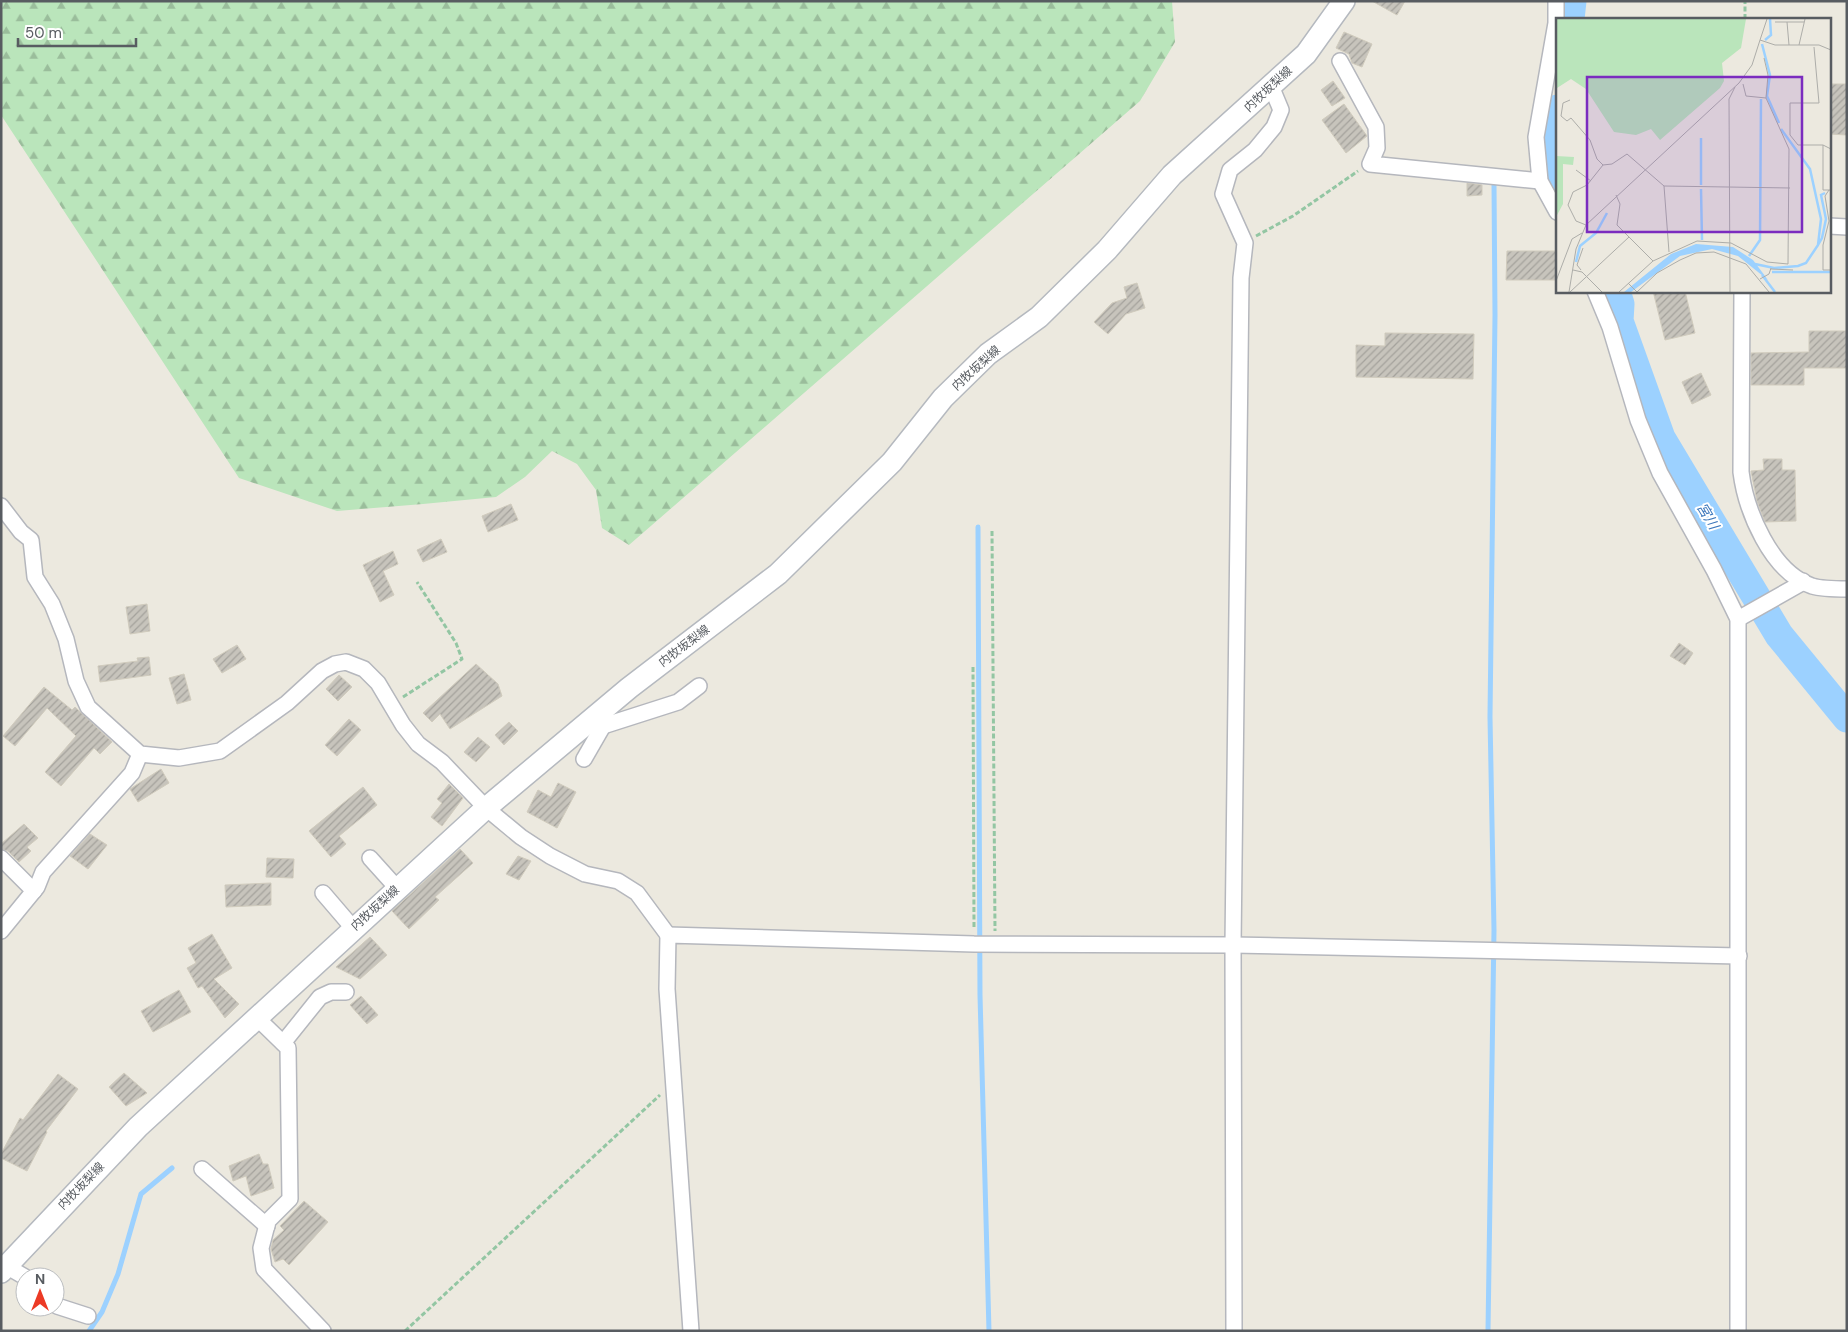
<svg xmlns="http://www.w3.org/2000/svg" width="1848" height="1332" viewBox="0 0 1848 1332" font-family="'DM Sans','Noto Sans JP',sans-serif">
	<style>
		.forest { fill: url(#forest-firs) }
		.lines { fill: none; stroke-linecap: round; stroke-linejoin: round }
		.stream { stroke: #9cd1ff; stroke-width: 5 }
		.river { stroke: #9cd1ff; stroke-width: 29 }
		.building { fill: url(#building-hatch); stroke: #d0cbbd }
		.minor-casing { stroke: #b5b7bd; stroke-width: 18 }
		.secondary-casing { stroke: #b5b9bf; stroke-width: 24 }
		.path { stroke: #93c6a3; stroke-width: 3; stroke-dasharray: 5 2.5; stroke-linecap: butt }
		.minor { stroke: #fff; stroke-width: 15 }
		.secondary { stroke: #fff; stroke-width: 21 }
		.labels { text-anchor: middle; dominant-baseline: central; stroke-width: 4; stroke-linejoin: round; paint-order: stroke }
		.street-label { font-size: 12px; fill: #585c61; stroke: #fff }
		.water-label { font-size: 14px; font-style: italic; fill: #3b76bb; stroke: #fff }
		.inset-river { fill: none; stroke: #9cd1ff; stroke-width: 2.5 }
		.inset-road { fill: none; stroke: #adada9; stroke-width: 1 }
		.view { fill: #7b2cbf; fill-opacity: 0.15; stroke: #7b2cbf; stroke-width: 2.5 }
		.inset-edge { fill: none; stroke: #585c61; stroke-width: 2.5 }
	</style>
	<defs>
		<pattern id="forest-firs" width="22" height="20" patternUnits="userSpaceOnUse" patternTransform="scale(1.25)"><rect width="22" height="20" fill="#bae5bb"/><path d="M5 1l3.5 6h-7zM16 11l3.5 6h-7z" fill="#9abd9b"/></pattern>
		<pattern id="building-hatch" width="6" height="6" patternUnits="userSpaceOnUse" patternTransform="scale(1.25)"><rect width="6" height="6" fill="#c7c4bc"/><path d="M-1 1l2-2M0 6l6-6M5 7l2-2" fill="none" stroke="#a4a29c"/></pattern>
	</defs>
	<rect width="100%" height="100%" fill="#ece9df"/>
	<!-- forest -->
	<path class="forest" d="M1 1H1172L1175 42 1140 101 629 545 602 528 596 490 577 464 552 451 525 477 496 497 423 504 337 511 239 478 1 115Z"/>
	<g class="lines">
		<!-- stream -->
		<g class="stream">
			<path d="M978 527 980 995 989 1331"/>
			<path d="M89 1331 102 1312 118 1274 141 1194 172 1168"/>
			<path d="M1488 1331 1494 930 1490 717 1495 315 1494 184"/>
		</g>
		<!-- river -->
		<g class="river">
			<path d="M1570 19 1572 1"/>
			<path d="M1557 109 1546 166 1557 182"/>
			<path d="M1616 291 1620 304 1619 321 1661 438 1779 635 1847 718"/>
		</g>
	</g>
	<!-- building -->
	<g class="building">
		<path d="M1372 1H1405L1397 15Z"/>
		<path d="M1344 32 1372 44 1362 67 1352 63 1349 54 1336 48Z"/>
		<path d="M1333 81 1345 98 1332 106 1321 90Z"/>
		<path d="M1829 84H1847V135L1829 134Z"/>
		<path d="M1344 104 1367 136 1346 153 1322 120Z"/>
		<path d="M1467 183 1482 185V195L1467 196Z"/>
		<path d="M1507 251H1557V280H1506Z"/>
		<path d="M1137 283 1145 308 1126 314 1108 334 1094 322 1112 303 1127 298 1124 287Z"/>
		<path d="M1653 291H1685L1695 333 1665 340Z"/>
		<path d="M1809 331H1847V368H1804V385H1751V353L1809 352Z"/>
		<path d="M1385 333 1474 334 1473 379 1356 377V345L1385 346Z"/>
		<path d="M1701 373 1711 395 1692 404 1682 382Z"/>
		<path d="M1763 459H1782V470H1795L1796 521 1765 522 1757 501 1751 471 1764 470Z"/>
		<path d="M511 504 518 520 488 532 482 516Z"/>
		<path d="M441 539 447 552 423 562 417 550Z"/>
		<path d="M393 551 398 564 383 571 394 595 380 602 363 565Z"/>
		<path d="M147 604 150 631 130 634 126 607Z"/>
		<path d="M1679 643 1693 653 1685 665 1670 656Z"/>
		<path d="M237 645 246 659 222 673 213 659Z"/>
		<path d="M149 657 151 675 100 682 98 666 138 661 137 658Z"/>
		<path d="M476 664 498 684 502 696 450 729 440 714 432 722 423 713Z"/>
		<path d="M184 674 191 700 177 704 169 678Z"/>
		<path d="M339 675 352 687 338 701 326 689Z"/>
		<path d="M44 687 72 710 75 707 112 742 100 754 94 748 61 786 45 772 76 736 47 708 15 746 3 736Z"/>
		<path d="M349 719 361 730 337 756 325 745Z"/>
		<path d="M509 722 518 731 504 745 495 735Z"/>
		<path d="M478 737 490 747 476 762 464 752Z"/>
		<path d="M161 769 169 783 138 802 130 789Z"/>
		<path d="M558 783 576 792 557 828 527 812 538 790 551 797Z"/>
		<path d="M449 784 463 798 442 826 431 817 442 803 437 799Z"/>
		<path d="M363 787 377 805 339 836 346 844 331 857 309 831Z"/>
		<path d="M24 824 38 838 27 847 31 851 19 862 8 851 1 849V844Z"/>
		<path d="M90 834 107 845 88 869 70 856Z"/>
		<path d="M460 849 473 863 435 897 439 900 409 929 392 911Z"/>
		<path d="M518 856 531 861 519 880 506 874Z"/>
		<path d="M267 858 294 859 293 878 266 877Z"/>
		<path d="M271 883V905L226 907 225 885Z"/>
		<path d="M212 934 232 968 214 979 239 1004 225 1018 202 986 198 988 187 968 196 963 188 948Z"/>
		<path d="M370 937 387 955 360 979 336 967Z"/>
		<path d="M179 990 191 1012 153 1032 141 1011Z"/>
		<path d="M361 996 378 1015 367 1024 350 1005Z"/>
		<path d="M124 1073 147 1093 126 1106 109 1087Z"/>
		<path d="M58 1074 78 1089 46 1131 47 1132 27 1171 1 1158V1154L20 1118 23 1120Z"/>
		<path d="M259 1154 263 1164H268L274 1188 251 1196 246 1176 233 1181 229 1166Z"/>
		<path d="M304 1201 328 1222 289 1265 283 1259 275 1262 271 1249 273 1240 284 1230 280 1226Z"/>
	</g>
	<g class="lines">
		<!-- minor casing -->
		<g class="minor-casing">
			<g id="minor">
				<path d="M1556 1V23L1536 137 1540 181 1557 212"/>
				<path d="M1340 61 1376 127 1377 148 1370 164 1540 181"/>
				<path d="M1829 226 1847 227"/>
				<path d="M1595 291 1610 327 1638 420 1660 473 1714 570 1738 619V1331"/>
				<path d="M1742 291 1741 472C1746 511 1771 572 1812 586 1822 589 1836 589 1847 589"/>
				<path d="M1 506 21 532 31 540 35 577 52 604 66 639 76 681 88 707 140 754 179 758 220 751 287 703 322 671 335 664 346 662 364 669 378 683 403 725 418 744 442 762 486 808 521 837 550 856 585 874 618 881 637 893 668 935"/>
				<path d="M1738 619 1800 584 1803 581"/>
				<path d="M595 716 603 726 678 702 699 686"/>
				<path d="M584 759 603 726"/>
				<path d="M1 858 34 891"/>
				<path d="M370 858 397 888"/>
				<path d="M323 893 353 928"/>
				<path d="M1 931 37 887 43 872 132 773 140 754"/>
				<path d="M256 1017 288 1048 290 1199 268 1221 261 1248 264 1269 323 1331"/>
				<path d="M283 1043 320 997 331 992H346"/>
				<path d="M202 1169 267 1226"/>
				<path d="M6 1266 25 1277"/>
				<path d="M55 1303 57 1306 88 1316"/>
				<path d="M691 1331 667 989 668 935 974 944 1233 945 1739 956"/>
				<path d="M1234 1331 1233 945 1241 278 1245 243 1223 194 1230 170 1255 150 1274 127 1281 110 1271 86"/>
			</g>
		</g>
		<!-- secondary casing -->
		<g class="secondary-casing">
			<path id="secondary" d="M1 1272 138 1127 486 808 629 688 778 574 892 462 943 398 988 354 1039 317 1107 250 1172 175 1306 54 1344 1"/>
		</g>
		<!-- path -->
		<g class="path">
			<path d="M1745 19V1"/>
			<path d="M1256 236 1293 216 1358 171"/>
			<path d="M992 531 995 931"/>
			<path d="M973 667 974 929"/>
			<path d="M403 697 462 659 456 643 417 582"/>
			<path d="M405 1331 660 1095"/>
		</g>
		<!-- minor -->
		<use href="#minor" class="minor"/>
		<!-- secondary -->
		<use href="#secondary" class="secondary"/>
	</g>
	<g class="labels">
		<!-- street labels -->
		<g class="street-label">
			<text transform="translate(1268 89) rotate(-43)">内牧坂梨線</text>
			<text transform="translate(976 368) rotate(-42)">内牧坂梨線</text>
			<text transform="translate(684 646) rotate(-37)">内牧坂梨線</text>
			<text transform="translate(375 908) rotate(-42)">内牧坂梨線</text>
			<text transform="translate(81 1186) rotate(-46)">内牧坂梨線</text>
		</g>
		<!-- water labels -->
		<g class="water-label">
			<text transform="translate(1708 516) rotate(59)">宮川</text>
		</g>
	</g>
	<!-- overview -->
	<g transform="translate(1556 18)">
		<rect width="275" height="275" fill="#ece9df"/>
		<path d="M0 1H190L185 30 166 45 168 63 164 70 104 122 95 111 80 117 58 114 30 71 15 61 1 70 0 74ZM0 138 18 139 17 147 7 146V186L0 199Z" fill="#bae5bb"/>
		<path d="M140 226 177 229 197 242 212 262 182 238 156 231 124 238 75 274H68L115 236Z" fill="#9cd1ff"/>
		<path class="inset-river" d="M209 22 215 17 214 1M206 26 214 57 211 78 223 105M145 120V167M145 171 146 222M262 227 266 220 270 201 265 177 269 175M193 238 204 222 205 81M20 244 24 228 40 215 51 195M199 246 218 250 242 248 250 245 262 227 265 201 254 151 225 111M216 254H275M206 257 219 274"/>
		<path class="inset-road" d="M219 4H248M231 4 233 27M204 22 211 1M243 27 249 1M258 29 263 85H234V117L242 127H267L275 131M187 66 190 78 210 80M14 82 7 85 5 98 11 103 15 100 34 122 41 141 47 147 56 146 71 136 108 168M267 127V172H274M20 152 35 163M273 172 269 178 273 203 267 227V252H275M60 177 64 186 61 207 97 243M30 207 20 203 12 187 17 174 31 167 47 147M113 234 108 168 234 170M215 251 237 252M17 252 26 254 46 274M25 252 21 247 27 230M204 261 213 256 215 250M0 263 16 221 26 215M72 265 81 274 101 255 124 242 140 235 158 234 190 246 213 274M13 274 20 231 30 207 183 65 196 47 204 22 219 27H263L275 32M14 274 73 219M63 274 97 243 141 223 175 225 211 244 232 246 233 131 210 80 212 57 208 40M174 274 173 81 179 69"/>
		<path class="view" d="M31 59H246V214H31Z"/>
		<rect width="275" height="275" class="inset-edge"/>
	</g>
	<!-- border -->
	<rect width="1848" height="1332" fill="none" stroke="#585c61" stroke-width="5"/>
	<!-- north arrow -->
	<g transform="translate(40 1292)"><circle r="24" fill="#ffffff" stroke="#bcbec0"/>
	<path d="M0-4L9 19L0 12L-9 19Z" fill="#ec3a25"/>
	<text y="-8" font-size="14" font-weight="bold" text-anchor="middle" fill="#585c61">N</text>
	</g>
	<!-- scale -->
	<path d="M18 38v8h118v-8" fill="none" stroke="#585c61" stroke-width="2.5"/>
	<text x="25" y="38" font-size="15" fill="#585c61" stroke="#ffffff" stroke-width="4" paint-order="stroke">50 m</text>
</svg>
